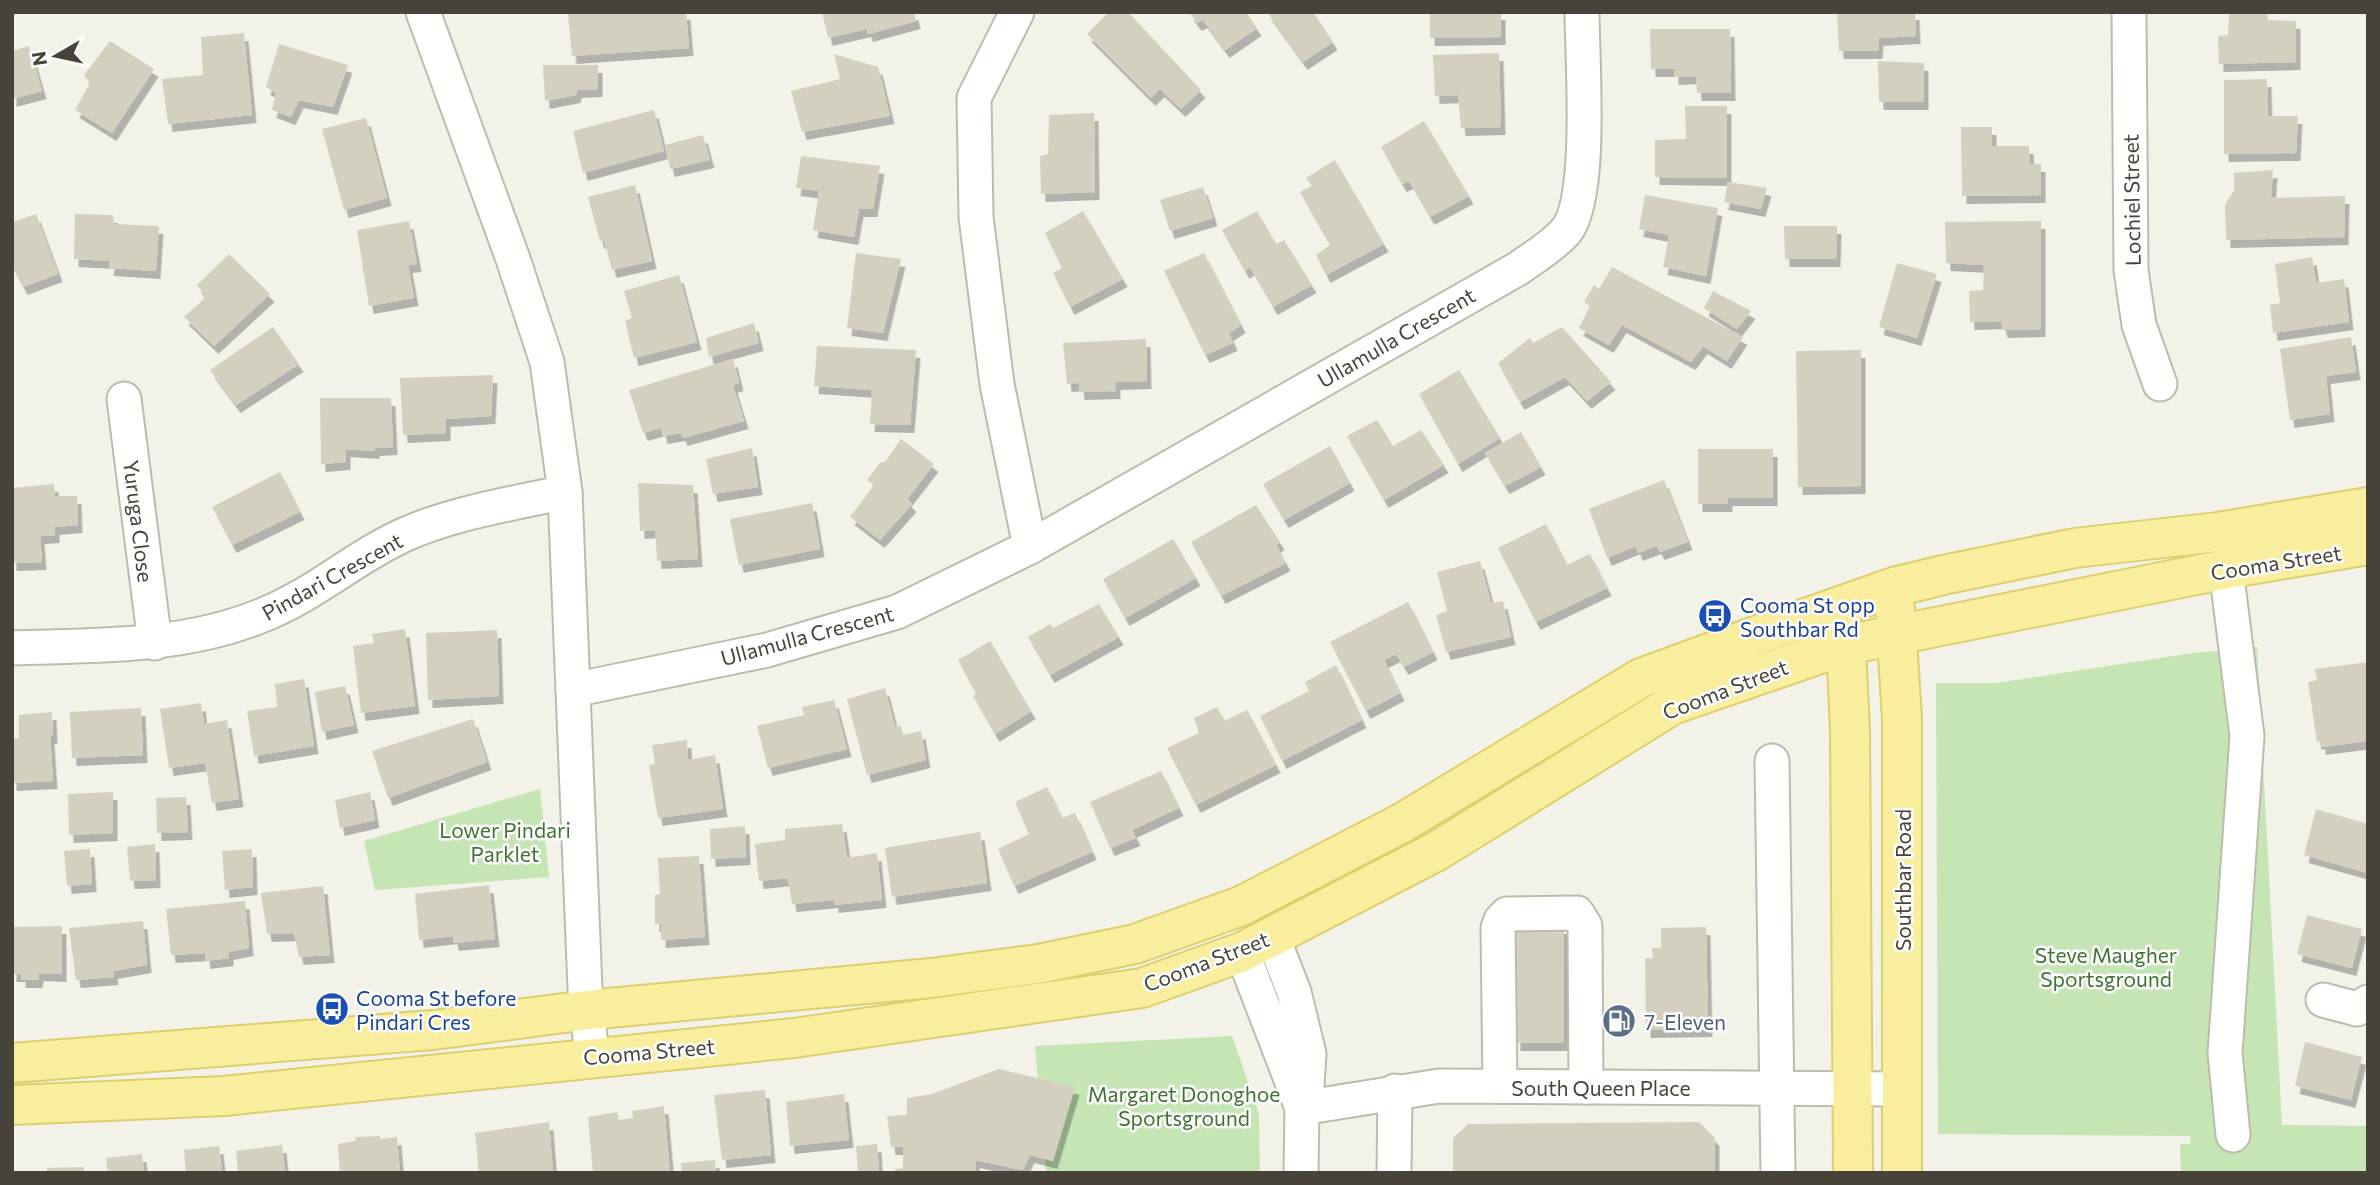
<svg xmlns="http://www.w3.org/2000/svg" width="2380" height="1185" viewBox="0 0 2380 1185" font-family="Commissioner,sans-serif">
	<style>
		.green { fill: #c6e5b4 }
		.building { fill: #d4d0bf; filter: url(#shadow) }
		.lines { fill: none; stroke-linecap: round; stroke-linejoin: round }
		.minor-casing { stroke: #bebbac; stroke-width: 37 }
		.major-casing { stroke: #ddcf6d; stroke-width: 42 }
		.minor { stroke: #fff; stroke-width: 33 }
		.major { stroke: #f8ee9d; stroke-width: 38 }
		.labels { text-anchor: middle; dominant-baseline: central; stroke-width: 5; stroke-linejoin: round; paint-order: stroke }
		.street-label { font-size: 21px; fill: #474338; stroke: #fff }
		.transit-label { font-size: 21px; fill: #164399; stroke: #fff; text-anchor: start }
		.park-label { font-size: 21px; fill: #3c752e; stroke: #fff }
		.service-label { font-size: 21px; fill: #4e5e75; stroke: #fff; text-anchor: start }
	</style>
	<defs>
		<filter id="shadow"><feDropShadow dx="4.5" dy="8" stdDeviation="0" flood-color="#0004"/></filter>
	</defs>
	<rect width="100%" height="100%" fill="#f3f2e9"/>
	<!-- green -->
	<g class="green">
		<path d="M2257 647 2282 1125 2368 1126V1173H2181L2180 1144H2191L2190 1136 1938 1134 1936 683H1996L2193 653Z"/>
		<path d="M540 789 549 877 375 890 364 841Z"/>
		<path d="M1232 1036 1259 1114 1260 1173H1046L1035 1046Z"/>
	</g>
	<!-- building -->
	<g class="building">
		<path d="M686 12 689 48 572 56 568 14Z"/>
		<path d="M822 12H914L916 21 868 34 867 29 828 38Z"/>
		<path d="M1109 12H1128L1201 90 1181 109 1160 89 1151 98 1087 34Z"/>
		<path d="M1189 12H1246L1257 28 1225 50 1203 20 1197 23Z"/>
		<path d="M1267 12H1313L1333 42 1303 62Z"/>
		<path d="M1430 12H1501V37L1430 38Z"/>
		<path d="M1837 12H1915L1916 36 1879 38 1878 51H1839Z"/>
		<path d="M2229 12H2267L2268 20 2296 21V62L2219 64 2218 36 2228 35Z"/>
		<path d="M1650 29H1730L1731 93H1697L1696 76 1674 77V69H1651Z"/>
		<path d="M244 33 252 115 168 124 162 79 203 75 201 37Z"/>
		<path d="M110 41 154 69 112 133 75 110 90 83 84 75Z"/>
		<path d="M279 44 348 65 333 107 299 100 291 117 272 110 276 93 266 87Z"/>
		<path d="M29 46 42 91 12 99V51Z"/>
		<path d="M1499 53 1501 127 1461 128 1458 95 1435 96 1433 55Z"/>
		<path d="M834 54 878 67 890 116 802 132 791 91 840 79Z"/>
		<path d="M1878 61 1924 63V102H1879Z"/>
		<path d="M543 65H598V89L577 90 576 95 545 101Z"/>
		<path d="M2267 79 2268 116H2298L2296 153 2224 154V80Z"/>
		<path d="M1685 106H1727V178L1655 177V140L1686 139Z"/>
		<path d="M654 110 664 151 583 173 573 131Z"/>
		<path d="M1094 113 1095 192 1041 194 1040 156 1048 154 1049 115Z"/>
		<path d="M366 118 387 198 344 210 322 129Z"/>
		<path d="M1424 121 1469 196 1430 217 1409 181 1402 184 1381 147Z"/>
		<path d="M1961 127H1992V146H2029L2030 164H2041V195L1962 196Z"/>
		<path d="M703 135 710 160 670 169 665 145Z"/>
		<path d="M801 156 880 166 873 209H859L854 237 813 230 819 191 796 188Z"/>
		<path d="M1335 160 1384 244 1326 275 1316 255 1330 245 1300 192 1312 186 1306 178Z"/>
		<path d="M2273 170 2271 198 2345 196 2344 237 2226 240 2225 205 2234 190V173Z"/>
		<path d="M1728 182 1767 188 1761 209 1724 202Z"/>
		<path d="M635 185 652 261 612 270 604 240 600 241 588 197Z"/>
		<path d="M1203 187 1213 218 1170 231 1160 200Z"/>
		<path d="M1645 195 1718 208 1706 276 1663 267 1669 235 1639 229Z"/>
		<path d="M1083 211 1123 279 1070 307 1053 273 1062 268 1045 233Z"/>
		<path d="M1257 211 1276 244 1284 240 1312 285 1273 307 1250 267 1245 271 1222 230Z"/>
		<path d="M36 214 58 274 23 287 12 266V222Z"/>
		<path d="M75 214 113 215 114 224 159 226 156 271 109 268 110 261 74 259Z"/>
		<path d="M409 221 417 264 408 265 414 298 369 306 357 230Z"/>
		<path d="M2041 221V329L2003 330 2001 321 1970 322 1969 291 1983 290 1984 265 1946 263 1945 222Z"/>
		<path d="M1784 226H1837L1836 259H1785Z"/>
		<path d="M856 253 901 259 883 333 847 328Z"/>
		<path d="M1204 253 1241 325 1229 333 1233 343 1205 355 1164 271Z"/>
		<path d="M229 254 270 294 214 346 184 317 206 297 197 285Z"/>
		<path d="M2312 257 2316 283 2344 279 2349 322 2273 333 2270 305 2280 303 2275 264Z"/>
		<path d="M1897 263 1937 274 1917 338 1879 327Z"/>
		<path d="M1612 267 1743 337 1727 361 1703 346 1691 362 1622 325 1609 345 1579 328 1590 306 1584 302 1594 285 1599 289Z"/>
		<path d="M679 275 697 342 634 358 625 321 632 318 624 291Z"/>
		<path d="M1713 291 1751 311 1737 329 1704 308Z"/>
		<path d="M754 323 759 343 709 357 706 338Z"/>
		<path d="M273 327 299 364 236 405 210 370Z"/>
		<path d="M1562 327 1611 382 1587 401 1565 377 1520 402 1498 363 1530 338 1533 343Z"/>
		<path d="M2351 337 2356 372 2326 376 2330 414 2290 420 2280 349Z"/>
		<path d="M1146 339 1147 381 1116 382V391L1080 392 1079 383 1067 384 1063 343Z"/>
		<path d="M817 346 916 350 910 425 870 424 872 390 814 386Z"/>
		<path d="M1861 350V486L1798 487 1796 351Z"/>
		<path d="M733 359 739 383 733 385 744 421 683 438 681 433 663 436 661 428 643 433 629 390Z"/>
		<path d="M1459 370 1500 438 1458 464 1419 394Z"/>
		<path d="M493 375 491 416 446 419V433L403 435 400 378Z"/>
		<path d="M320 398H391L393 447 375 448V451L346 449V462L321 464Z"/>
		<path d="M1377 420 1393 446 1421 430 1444 465 1384 500 1347 436Z"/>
		<path d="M1521 432 1541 467 1505 486 1485 453Z"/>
		<path d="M901 439 934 464 907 499 912 504 880 540 850 517 874 485 867 480 880 463 885 462Z"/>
		<path d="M1330 446 1350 483 1284 520 1263 484Z"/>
		<path d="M752 448 758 487 713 494 706 459Z"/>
		<path d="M1698 449H1773V498H1728V504H1698Z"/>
		<path d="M280 472 300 512 232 545 212 507Z"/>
		<path d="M1664 480 1688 542 1660 552 1657 546 1638 553 1636 546 1607 558 1589 509Z"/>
		<path d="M638 483 693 485 698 559 657 561 655 530 640 531Z"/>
		<path d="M54 484 55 496H77L78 525 55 527V535L40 536 42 562 12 563V488Z"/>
		<path d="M812 503 820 549 739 565 730 519Z"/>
		<path d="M1256 505 1280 542 1276 545 1286 563 1221 596 1191 542Z"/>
		<path d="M1546 524 1567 565 1590 554 1607 588 1536 622 1498 548Z"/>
		<path d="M1173 539 1196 578 1125 618 1103 579Z"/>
		<path d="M1480 561 1491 603 1503 601 1511 637 1446 652 1436 615 1447 611 1437 572Z"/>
		<path d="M1408 602 1433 652 1404 667 1396 654 1384 660 1400 693 1366 711 1330 642Z"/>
		<path d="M1099 604 1119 637 1050 675 1028 637 1050 624 1053 628Z"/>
		<path d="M405 629 415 706 361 713 353 646 374 643 372 634Z"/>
		<path d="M497 630 499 696 428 700 426 633Z"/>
		<path d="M990 641 1031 711 995 734 973 696 976 694 958 660Z"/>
		<path d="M2368 662V741L2321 747V741L2317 742 2308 682 2317 680 2315 669Z"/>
		<path d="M1336 665 1362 720 1282 761 1260 716 1309 691 1305 682Z"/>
		<path d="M304 679 314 746 254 756 247 711 277 707 275 684Z"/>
		<path d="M345 686 354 725 322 732 315 692Z"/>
		<path d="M885 688 895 727 901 726 903 735 921 731 926 760 867 775 847 699Z"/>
		<path d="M834 700 847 749 768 768 757 726 804 715 802 707Z"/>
		<path d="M201 703 204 724 227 720 239 799 212 803 205 763 169 768 160 709Z"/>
		<path d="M1217 707 1224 721 1247 710 1276 765 1196 805 1167 748 1199 733 1194 718Z"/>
		<path d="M141 708 143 755 72 758 70 712Z"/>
		<path d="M52 712 53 736H50L53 781 12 783V739L19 738V715Z"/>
		<path d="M473 719 487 762 388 798 372 751Z"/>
		<path d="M687 740 688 760 715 755 723 809 658 818 649 765 655 764 652 745Z"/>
		<path d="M1161 771 1179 808 1132 830 1136 838 1110 848 1090 802Z"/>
		<path d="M1047 787 1062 818 1075 813 1092 852 1014 886 998 849 1029 834 1015 802Z"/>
		<path d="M113 792V833L69 835 68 794Z"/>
		<path d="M370 792 375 820 340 828 335 800Z"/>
		<path d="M186 797 188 832 157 833 156 798Z"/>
		<path d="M2316 809 2368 824V873L2304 855Z"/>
		<path d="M842 824 847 858 877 853 882 900 834 905V900L792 904 788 878 759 881 755 844 785 840V829Z"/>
		<path d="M745 826 746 857 711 859 710 829Z"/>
		<path d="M980 832 987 883 892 897 885 848Z"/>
		<path d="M155 844 156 880 130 881 127 847Z"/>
		<path d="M90 849 92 884 67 886 64 851Z"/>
		<path d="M252 849 253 887 225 890 222 851Z"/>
		<path d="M699 856 705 937 661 940V924H655V895L660 894 658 858Z"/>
		<path d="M489 885 495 939 454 943 453 936 419 940 415 894Z"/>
		<path d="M323 886 330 955 299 957 294 933 267 934 261 893Z"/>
		<path d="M245 901 249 948 229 952V958L206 961 205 953 171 955 166 909Z"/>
		<path d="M2307 915 2362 929 2352 968 2297 954Z"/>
		<path d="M143 921 147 965 113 971 114 977 76 980 69 928Z"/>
		<path d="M62 926V974L39 973 38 980H21V974H12V927Z"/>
		<path d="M1515 926H1564V1043H1516Z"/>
		<path d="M1706 927 1708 1029 1646 1030 1645 958H1653L1652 948H1661V928Z"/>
		<path d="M2305 1042 2362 1057 2351 1100 2295 1086Z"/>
		<path d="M999 1069 1075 1087 1053 1161 1030 1155 1023 1170 975 1160 976 1173H895V1169L903 1168V1147H891L887 1116 907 1115V1098L932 1094Z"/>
		<path d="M765 1090 771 1155 722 1160 714 1095Z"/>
		<path d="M844 1094 849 1140 790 1146 786 1102Z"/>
		<path d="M664 1106 670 1173H593L588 1117 617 1112 619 1120 633 1118 632 1111Z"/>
		<path d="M549 1122 553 1173H479L475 1133Z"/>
		<path d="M1699 1122 1715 1138V1173H1453V1138L1468 1124Z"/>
		<path d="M380 1136V1139L397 1137 400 1173H340L338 1144 355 1141 356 1137Z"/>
		<path d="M877 1144 879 1173H858L856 1146Z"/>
		<path d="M282 1145 285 1173H238L236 1151Z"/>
		<path d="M219 1146 222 1173H186L184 1150Z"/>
		<path d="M142 1154 144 1173H108L106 1158Z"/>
		<path d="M715 1160 716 1173H682L681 1163Z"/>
		<path d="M84 1167V1173H47V1168Z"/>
	</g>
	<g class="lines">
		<!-- minor casing -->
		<g class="minor-casing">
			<g id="minor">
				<path d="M423 12 513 259 547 362 565 492 585 989 592 1056"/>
				<path d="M1017 12 974 98 976 217 997 384 1030 547"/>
				<path d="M2129 12 2131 270 2139 325 2160 384"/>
				<path d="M124 399 155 643"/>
				<path d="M2226 569 2247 736 2225 1053 2233 1135"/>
				<path d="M12 648C97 645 183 648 263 615 314 595 356 556 406 534 456 512 512 504 565 492"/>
				<path d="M573 690 767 650 897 612 1030 547 1519 268C1534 257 1553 246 1566 231 1593 199 1582 58 1582 12"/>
				<path d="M1772 761 1778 1173"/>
				<path d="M1272 936 1294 992 1309 1054 1307 1086 1302 1108 1301 1173"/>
				<path d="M1242 952 1302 1108"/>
				<path d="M2323 1000 2357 1009 2368 1002"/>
				<path d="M1500 1086 1498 928 1501 920 1507 914 1577 913 1585 926 1586 1087"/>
				<path d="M1302 1108 1439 1086 1901 1089"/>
				<path d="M1394 1173 1395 1091"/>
			</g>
		</g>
		<!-- major casing -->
		<g class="major-casing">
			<g id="major">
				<path d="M1895 608 1902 719V1173"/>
				<path d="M1841 622 1846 645 1850 731 1853 1173"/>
				<path d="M12 1063 433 1030 587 1010 931 978 1038 964 1135 944 1241 906 1402 823 1641 678 1766 632 1894 587 1943 575 2075 548 2218 532 2368 507"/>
				<path d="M12 1105 224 1096 794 1038 1142 988 1242 952 1437 851 1672 705 1846 645 2226 569 2368 545"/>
			</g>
		</g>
		<!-- minor -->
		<use href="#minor" class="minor"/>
		<!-- major -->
		<use href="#major" class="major"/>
	</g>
	<!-- icons -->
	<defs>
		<g id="bus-disc" transform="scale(1.75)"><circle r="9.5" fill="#1a4fb4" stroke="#fff"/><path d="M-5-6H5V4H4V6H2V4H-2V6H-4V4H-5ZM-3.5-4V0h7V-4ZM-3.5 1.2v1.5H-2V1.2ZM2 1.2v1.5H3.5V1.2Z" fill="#fff"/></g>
		<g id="fuel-disc" transform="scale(1.75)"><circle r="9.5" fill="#5c6f8a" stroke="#fff"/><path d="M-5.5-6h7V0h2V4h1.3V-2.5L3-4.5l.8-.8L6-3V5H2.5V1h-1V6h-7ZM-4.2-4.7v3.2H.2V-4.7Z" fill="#fff"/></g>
	</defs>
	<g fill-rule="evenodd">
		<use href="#bus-disc" x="1715" y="616"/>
		<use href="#bus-disc" x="332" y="1009"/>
		<use href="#fuel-disc" x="1619" y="1021"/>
	</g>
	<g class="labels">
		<!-- street labels -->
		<g class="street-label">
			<text transform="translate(2131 200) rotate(-91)">Lochiel Street</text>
			<text transform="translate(1396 337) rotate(-30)">Ullamulla Crescent</text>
			<text transform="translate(139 521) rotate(83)">Yuruga Close</text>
			<text transform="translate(2276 562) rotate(-9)">Cooma Street</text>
			<text transform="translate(332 576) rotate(-29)">Pindari Crescent</text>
			<text transform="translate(807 635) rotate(-15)">Ullamulla Crescent</text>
			<text transform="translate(1725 689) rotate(-21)">Cooma Street</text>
			<text transform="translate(1902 880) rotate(-90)">Southbar Road</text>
			<text transform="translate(1206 961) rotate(-21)">Cooma Street</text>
			<text transform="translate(649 1051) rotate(-5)">Cooma Street</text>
			<text x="1601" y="1087">South Queen Place</text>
		</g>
		<!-- transit labels -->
		<g class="transit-label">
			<text x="1740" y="604">Cooma St opp<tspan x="1740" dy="24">Southbar Rd</tspan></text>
			<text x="356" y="997">Cooma St before<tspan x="356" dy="24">Pindari Cres</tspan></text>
		</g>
		<!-- park labels -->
		<g class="park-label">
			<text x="505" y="829">Lower Pindari<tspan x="505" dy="24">Parklet</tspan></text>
			<text x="2106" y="954">Steve Maugher<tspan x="2106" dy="24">Sportsground</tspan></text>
			<text x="1184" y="1093">Margaret Donoghoe<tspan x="1184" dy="24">Sportsground</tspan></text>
		</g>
		<!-- service labels -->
		<g class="service-label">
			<text x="1644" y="1021">7-Eleven</text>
		</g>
	</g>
	<!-- border -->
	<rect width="2380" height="1185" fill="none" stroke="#474338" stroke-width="28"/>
	<!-- north arrow -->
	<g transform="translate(56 56) rotate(261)" stroke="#ffffff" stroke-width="5" paint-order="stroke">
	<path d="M0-5L12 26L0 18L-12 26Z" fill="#474338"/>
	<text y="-10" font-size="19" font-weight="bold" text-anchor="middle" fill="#474338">N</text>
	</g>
</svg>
